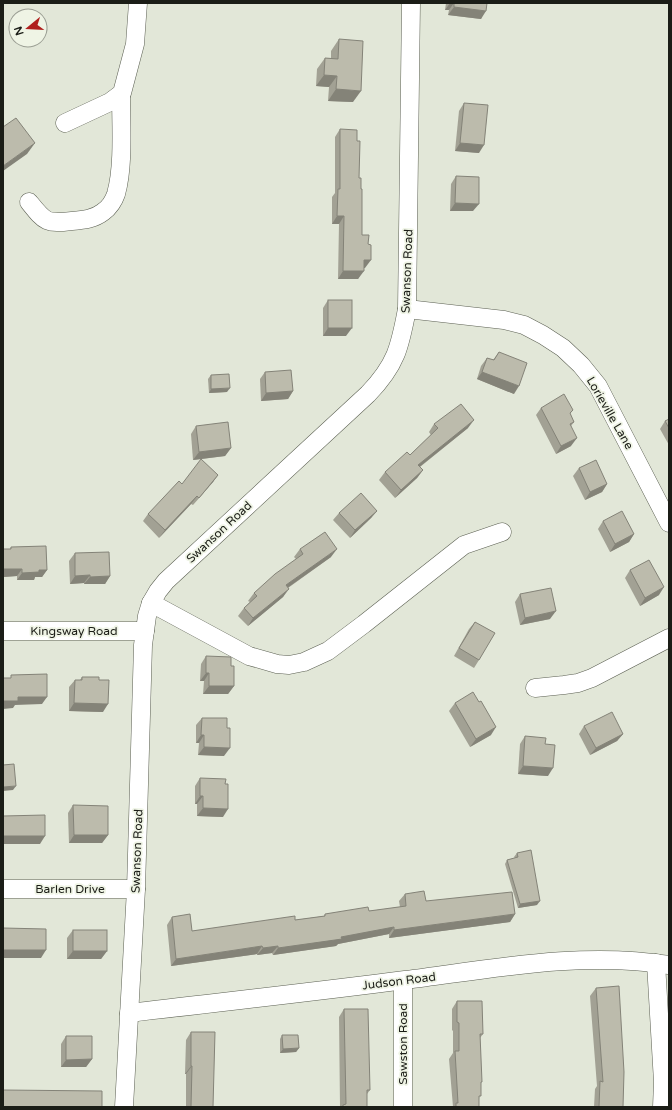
<svg xmlns="http://www.w3.org/2000/svg" width="672" height="1110" viewBox="0 0 672 1110" font-family="'Varela Round',sans-serif">
	<style>
		.lines { fill: none; stroke-linecap: round; stroke-linejoin: round }
		.minor-casing { stroke: #5c6053; stroke-width: 19 }
		.minor { stroke: #fff; stroke-width: 18 }
		.wall { fill: #a2a194 }
		.shaded-wall { fill: #848378 }
		.building { fill: #bcbbac; stroke: #848378 }
		.labels { text-anchor: middle; dominant-baseline: central; stroke-width: 3.5; stroke-linejoin: round; paint-order: stroke }
		.street-label { font-size: 12px; fill: #1b1d17; stroke: #eff4e5 }
	</style>
	<rect width="100%" height="100%" fill="#e2e7d8"/>
	<g class="lines">
		<!-- minor casing -->
		<g class="minor-casing">
			<g id="minor">
				<path d="M65 123 110 102 122 93 135 44 138 3"/>
				<path d="M29 202C45 222 46 224 72 221 84 220 94 219 103 212 109 208 114 200 116 194 124 166 121 124 121 94"/>
				<path d="M407 309 504 320 524 325 543 335 563 348 581 365 598 386 669 523"/>
				<path d="M151 603 249 656 277 664 289 665 304 662 328 651 364 624 464 545 502 532"/>
				<path d="M3 631H145"/>
				<path d="M535 688 564 685 578 683 592 678 669 638"/>
				<path d="M3 889H136"/>
				<path d="M656 963 663 1082 662 1107"/>
				<path d="M129 1013C221 1002 313 992 405 980 492 969 581 951 669 965"/>
				<path d="M124 1107 136 889 143 645 147 616 151 603 158 591 166 581 368 394C396 365 400 347 407 309L411 3"/>
				<path d="M403 1107V981"/>
			</g>
		</g>
		<!-- minor -->
		<use href="#minor" class="minor"/>
	</g>
	<!-- wall -->
	<g class="wall">
		<path d="M446 3H487L481 19 448 15 449 10H445Z"/>
		<path d="M339 39 353 102 328 101 329 87 316 86 317 69 325 58H331V51Z"/>
		<path d="M464 103 479 153 455 151 459 111Z"/>
		<path d="M340 129 357 141 362 235 365 268H364L358 279H338L339 224H332V197L335 193V137Z"/>
		<path d="M456 176 473 211H450L451 184Z"/>
		<path d="M328 300 346 336H323V308Z"/>
		<path d="M499 352 514 394 477 379 481 366 487 358 493 360Z"/>
		<path d="M265 372 293 391 288 399 261 401 260 379Z"/>
		<path d="M211 375 227 392 209 393 208 379Z"/>
		<path d="M541 408 573 410 570 414 574 422 571 426V446L556 454 536 415Z"/>
		<path d="M669 419V445L660 429 665 421Z"/>
		<path d="M434 424 468 428 420 467 423 470 417 478 395 498 379 480 385 472 410 455 431 435 429 432Z"/>
		<path d="M196 426 231 448 225 456 193 460 191 434Z"/>
		<path d="M579 468 607 484 602 492 585 500 573 476Z"/>
		<path d="M218 475 213 482 193 505 191 504 159 538 143 521 148 514 182 484Z"/>
		<path d="M377 511 371 518 350 538 333 520 339 513Z"/>
		<path d="M603 521 634 534 629 542 610 552 598 529Z"/>
		<path d="M11 547 47 570 42 577H35L34 580H17V576L3 577V549H10Z"/>
		<path d="M300 549 331 557 288 588 283 597 248 626 238 616 244 608 250 602 248 601 254 593 296 559 294 557Z"/>
		<path d="M75 553 110 576 105 584H84V583L70 584 69 561Z"/>
		<path d="M630 570 659 595 640 606 625 578Z"/>
		<path d="M520 594 550 619 520 625 515 602Z"/>
		<path d="M475 622 479 660 474 668 454 656 469 629Z"/>
		<path d="M206 656 231 666 234 686 228 694H203L204 681H200L201 664Z"/>
		<path d="M82 677 99 680 103 712 69 711V687L75 680H80Z"/>
		<path d="M479 702 491 735 470 747 449 711 455 703Z"/>
		<path d="M202 718 224 756 198 755 199 743H196V725Z"/>
		<path d="M584 726 623 734 617 741 590 755 579 734Z"/>
		<path d="M525 736 545 744 548 776 518 774 520 744Z"/>
		<path d="M200 778 223 817 197 816V804H195V786Z"/>
		<path d="M73 805 108 835 102 843H69L68 813Z"/>
		<path d="M517 853 537 905 518 908 505 864 507 860 515 858 514 857Z"/>
		<path d="M405 894 426 901 515 914 510 922 389 938V934L338 944 336 946 273 955 272 953 257 955V954L171 966 167 925 172 917 192 931 295 920 324 916 325 914 369 911 400 907 399 901Z"/>
		<path d="M73 930 107 951 101 959H67V938Z"/>
		<path d="M596 988 623 1107H594L595 1089 597 1086 590 996Z"/>
		<path d="M457 1001 483 1034 480 1038 481 1084 479 1099V1107H453L449 1059 453 1053V1031L452 1030V1009Z"/>
		<path d="M344 1009 370 1090 367 1094V1107H340L339 1017Z"/>
		<path d="M191 1032 213 1107H186V1074H185L186 1040Z"/>
		<path d="M282 1035 299 1048 296 1052 280 1053V1039Z"/>
		<path d="M66 1036 92 1059 86 1067H61V1044Z"/>
	</g>
	<!-- shaded-wall -->
	<g class="shaded-wall">
		<path d="M450 3H454L449 10H445Z"/>
		<path d="M454 7 486 11 481 19 448 15Z"/>
		<path d="M324 75 337 76 329 87 316 86Z"/>
		<path d="M336 89 361 91 353 102 328 101Z"/>
		<path d="M35 143 27 154 3 171V166Z"/>
		<path d="M460 143 484 145 479 153 455 151Z"/>
		<path d="M455 203 479 204 473 211H450Z"/>
		<path d="M337 216H344L339 224H332Z"/>
		<path d="M364 260H371L365 268H359Z"/>
		<path d="M343 271H364L358 279H338Z"/>
		<path d="M328 328H352L346 336H323Z"/>
		<path d="M482 372 519 386 514 394 477 379Z"/>
		<path d="M230 388 227 392 209 393 211 389Z"/>
		<path d="M293 391 288 399 261 401 266 393Z"/>
		<path d="M474 420 468 428 413 472 418 465Z"/>
		<path d="M577 438 571 446 556 454 561 446Z"/>
		<path d="M231 448 225 456 193 460 199 452Z"/>
		<path d="M423 470 417 478 395 498 401 490Z"/>
		<path d="M218 475 213 482 193 505 199 498Z"/>
		<path d="M607 484 602 492 585 500 590 492Z"/>
		<path d="M197 496 191 504 159 538 165 530Z"/>
		<path d="M377 511 371 518 350 538 355 530Z"/>
		<path d="M634 534 629 542 610 552 615 544Z"/>
		<path d="M337 549 331 557 280 593 286 585Z"/>
		<path d="M3 569H22L17 576 3 577Z"/>
		<path d="M39 570H47L42 577H35L34 580H17L22 573Z"/>
		<path d="M90 575 84 583 70 584 75 576Z"/>
		<path d="M110 576 105 584H84L90 577Z"/>
		<path d="M664 587 659 595 640 606 645 598Z"/>
		<path d="M289 589 283 597 248 626 253 618Z"/>
		<path d="M556 611 550 619 520 625 525 618Z"/>
		<path d="M206 673H209L204 681H200Z"/>
		<path d="M209 686H234L228 694H203Z"/>
		<path d="M18 697H47L42 704 15 705 13 708 3 709V701Z"/>
		<path d="M74 703 108 704 103 712 69 711Z"/>
		<path d="M496 727 491 735 470 747 476 739Z"/>
		<path d="M623 734 617 741 590 755 596 748Z"/>
		<path d="M201 735H204L199 743H196Z"/>
		<path d="M204 747 230 748 224 756 198 755Z"/>
		<path d="M523 766 553 768 548 776 518 774Z"/>
		<path d="M16 786 13 790 3 791V787Z"/>
		<path d="M200 796H203L197 804H195Z"/>
		<path d="M203 808 228 809 223 817 197 816Z"/>
		<path d="M74 835H108L102 843H69Z"/>
		<path d="M3 836H45L40 844H3Z"/>
		<path d="M540 901 537 905 518 908 520 904Z"/>
		<path d="M515 914 510 922 389 938 394 930Z"/>
		<path d="M394 927 389 934 338 944 336 946 273 955 278 948Z"/>
		<path d="M262 946 257 954 171 966 176 959Z"/>
		<path d="M278 946 272 953 257 955 263 948Z"/>
		<path d="M3 950H46L41 958H3Z"/>
		<path d="M73 951H107L101 959H67Z"/>
		<path d="M299 1048 296 1052 280 1053 283 1049Z"/>
		<path d="M92 1059 86 1067H61L66 1060Z"/>
		<path d="M191 1066H192L186 1074H185Z"/>
	</g>
	<!-- building -->
	<g class="building">
		<path d="M454 3H487L486 11 454 7Z"/>
		<path d="M339 39 363 41 361 91 336 89 337 76 324 75 325 58 338 59Z"/>
		<path d="M464 103 488 105 484 145 460 143Z"/>
		<path d="M16 118 35 143 3 166V127Z"/>
		<path d="M340 129 357 130V141H360L359 178H361V189H362V235H369L368 244 371 245V260H364V271H343L344 216H337L338 189H340Z"/>
		<path d="M456 176 479 177V204L455 203Z"/>
		<rect x="328" y="300" width="24" height="28"/>
		<path d="M499 352 527 363 519 386 482 372 487 358 494 360Z"/>
		<path d="M291 370 293 391 266 393 265 372Z"/>
		<path d="M229 374 230 388 211 389V375Z"/>
		<path d="M564 394 573 410 570 413 574 422 570 424 577 438 561 446 541 408Z"/>
		<path d="M461 404 474 420 418 465 423 470 401 490 385 472 407 452 410 455 438 428 434 424Z"/>
		<path d="M669 419V428L665 421Z"/>
		<path d="M228 422 231 448 199 452 196 426Z"/>
		<path d="M201 459 218 475 199 498 197 496 165 530 148 514 179 481 182 484Z"/>
		<path d="M596 460 607 484 590 492 579 468Z"/>
		<path d="M361 493 377 511 355 530 339 513Z"/>
		<path d="M622 511 634 534 615 544 603 521Z"/>
		<path d="M325 532 337 549 286 585 289 589 253 618 244 608 257 596 254 593 275 574 303 554 300 549Z"/>
		<path d="M46 546 47 570H39V572L22 573V569H3V549H11V547Z"/>
		<path d="M109 552 110 576 90 577V575L75 576V553Z"/>
		<path d="M649 560 664 587 645 598 630 570Z"/>
		<path d="M551 588 556 611 525 618 520 594Z"/>
		<path d="M475 622 495 633 479 660 459 648Z"/>
		<path d="M206 656 231 657V666H234V686H209V673H206Z"/>
		<path d="M47 674V697H18V701H3V678H11V675Z"/>
		<path d="M82 677H99V680H109L108 704 74 703 75 680H82Z"/>
		<path d="M473 692 479 702 481 701 496 727 476 739 455 703Z"/>
		<path d="M612 712 623 734 596 748 584 726Z"/>
		<path d="M202 718H227V728H230V748L204 747V735H201Z"/>
		<path d="M525 736 546 738 545 744 555 745 553 768 523 766Z"/>
		<path d="M14 764 16 786 3 787V765Z"/>
		<path d="M200 778 226 779 225 784H228V809L203 808V796H200Z"/>
		<path d="M73 805 108 806V835H74Z"/>
		<path d="M45 815V836H3V816Z"/>
		<path d="M531 850 540 901 520 904 507 860 518 857 517 853Z"/>
		<path d="M424 891 426 901 512 892 515 914 394 930V927L341 937 342 939 278 948V946L263 948 262 946 176 959 172 917 190 914 192 931 295 916V920L325 916V914L368 907 369 911 406 906 405 894Z"/>
		<path d="M3 928 46 929V950H3Z"/>
		<rect x="73" y="930" width="34" height="21"/>
		<path d="M619 986 624 1072 623 1107H599L600 1081 603 1082 596 988Z"/>
		<path d="M457 1001H482L483 1034H480L482 1082H481V1096H479V1107H456V1103H458L455 1051H459V1023L457 1022Z"/>
		<path d="M344 1009H368L370 1090H367V1107H343V1105L346 1104Z"/>
		<path d="M191 1032H215L213 1107H191L192 1066H191Z"/>
		<path d="M282 1035H298L299 1048 283 1049Z"/>
		<path d="M66 1036H92V1059L66 1060Z"/>
		<path d="M3 1090 102 1091V1107H3Z"/>
	</g>
	<g class="labels">
		<!-- street labels -->
		<g class="street-label">
			<text transform="translate(407 271) rotate(-88)">Swanson Road</text>
			<text transform="translate(610 413) rotate(60)">Lorieville Lane</text>
			<text transform="translate(219 532) rotate(-43)">Swanson Road</text>
			<text x="74" y="631">Kingsway Road</text>
			<text transform="translate(137 851) rotate(-88)">Swanson Road</text>
			<text x="70" y="889">Barlen Drive</text>
			<text transform="translate(399 981) rotate(-7)">Judson Road</text>
			<text transform="translate(403 1044) rotate(-90)">Sawston Road</text>
		</g>
	</g>
	<!-- border -->
	<rect width="672" height="1110" fill="none" stroke="#1b1d17" stroke-width="8"/>
	<!-- north arrow -->
	<g transform="translate(28 28) rotate(252)"><circle r="19" fill="#eff4e5" stroke="#9a9e93"/>
	<path d="M0-3L7 15L0 10L-7 15Z" fill="#b0201e"/>
	<text y="-6" font-size="11" font-weight="bold" text-anchor="middle" fill="#1b1d17">N</text>
	</g>
</svg>
